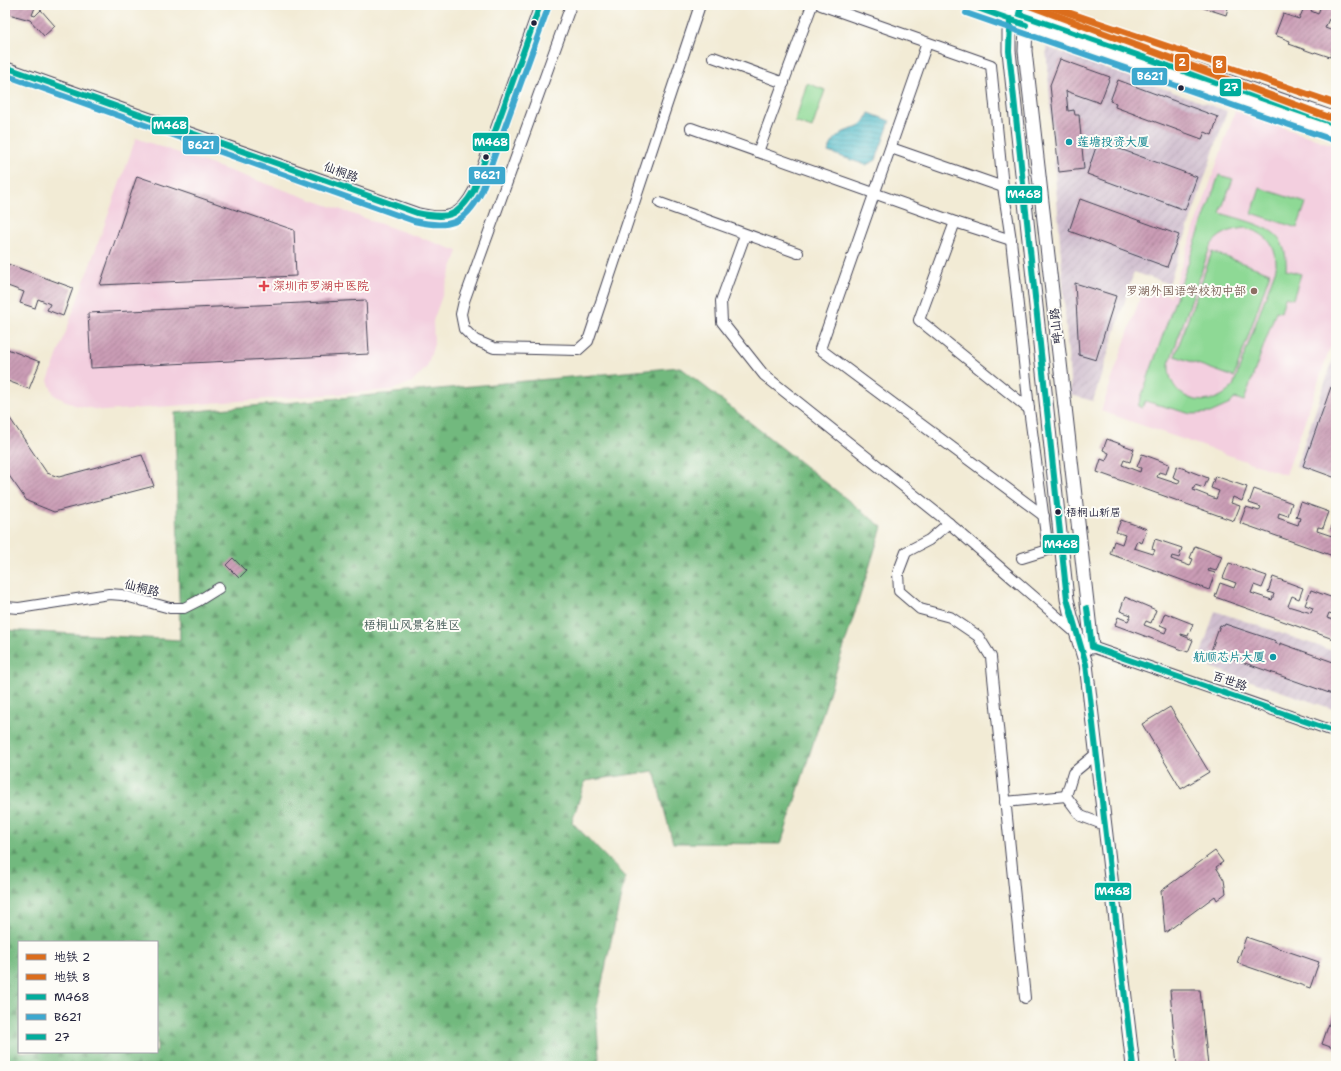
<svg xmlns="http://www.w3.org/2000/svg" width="1341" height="1071" viewBox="0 0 1341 1071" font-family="'Shantell Sans','LXGW WenKai TC',sans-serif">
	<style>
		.built { fill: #f3cfdf }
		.industrial { fill: url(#industrial-furrows) }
		.forest { fill: url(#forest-firs); stroke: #4a6e5c; fill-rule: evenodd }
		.park { fill: #8ed995; stroke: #587e68; fill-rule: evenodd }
		.water { fill: url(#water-rules); stroke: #376e81 }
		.building { fill: url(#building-hatch) }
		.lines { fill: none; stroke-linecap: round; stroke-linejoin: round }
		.minor-casing { stroke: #414052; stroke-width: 12 }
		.tertiary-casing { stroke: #414052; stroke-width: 15 }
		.minor { stroke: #fff; stroke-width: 10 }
		.tertiary { stroke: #fff; stroke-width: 13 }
		.bus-1-casing { stroke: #fdfcf7; stroke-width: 9 }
		.bus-2-casing { stroke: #fdfcf7; stroke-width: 9 }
		.bus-3-casing { stroke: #fdfcf7; stroke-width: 9 }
		.bus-1 { stroke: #01ad9c; stroke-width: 6 }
		.bus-2 { stroke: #3da8ce; stroke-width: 6 }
		.bus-3 { stroke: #01ad9c; stroke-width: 6 }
		.metro-1-casing { stroke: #fdfcf7; stroke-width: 10 }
		.metro-2-casing { stroke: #fdfcf7; stroke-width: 10 }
		.metro-1 { stroke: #db6d1c; stroke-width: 7 }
		.metro-2 { stroke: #db6d1c; stroke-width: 7 }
		.bus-dot { fill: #22223b; stroke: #fdfcf7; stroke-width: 1.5 }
		.culture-dot { fill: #0f9aa8; stroke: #fdfcf7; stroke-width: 1.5 }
		.health-dot { fill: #e0444e; stroke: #fdfcf7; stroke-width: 1.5 }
		.education-dot { fill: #8d6e63; stroke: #fdfcf7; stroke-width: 1.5 }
		.labels { text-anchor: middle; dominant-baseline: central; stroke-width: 4; stroke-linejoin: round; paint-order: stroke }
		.bus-label { font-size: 11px; fill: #22223b; stroke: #fdfcf7; text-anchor: start }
		.culture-label { font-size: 12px; fill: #0d838f; stroke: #fdfcf7; text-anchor: start }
		.street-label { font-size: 12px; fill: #22223b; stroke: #fdfcf7 }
		.health-label { font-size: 12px; fill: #be3a42; stroke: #fdfcf7; text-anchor: start }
		.education-label { font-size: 12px; fill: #785e54; stroke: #fdfcf7; text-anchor: end }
		.park-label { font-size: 12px; fill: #425956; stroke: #fdfcf7 }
		.line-badge { stroke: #fdfcf7; stroke-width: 1.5 }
		.badge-label { font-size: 11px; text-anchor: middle; font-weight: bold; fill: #fff }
	</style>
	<defs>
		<pattern id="industrial-furrows" width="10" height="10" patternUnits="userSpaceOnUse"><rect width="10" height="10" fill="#cfbdce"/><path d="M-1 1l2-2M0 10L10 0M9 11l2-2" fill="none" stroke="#b1a2b2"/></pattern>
		<pattern id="forest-firs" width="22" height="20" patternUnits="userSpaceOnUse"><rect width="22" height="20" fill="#72b97e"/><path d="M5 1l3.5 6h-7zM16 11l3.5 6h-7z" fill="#5d9668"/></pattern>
		<pattern id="water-rules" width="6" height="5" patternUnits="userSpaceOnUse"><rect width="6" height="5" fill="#4cb9c7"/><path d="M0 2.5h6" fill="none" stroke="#3f96a3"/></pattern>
		<pattern id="building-hatch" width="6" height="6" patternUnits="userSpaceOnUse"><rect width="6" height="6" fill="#ca9cb5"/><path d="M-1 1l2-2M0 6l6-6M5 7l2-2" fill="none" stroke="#a47f94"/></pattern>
	</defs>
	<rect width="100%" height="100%" fill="#fdfcf7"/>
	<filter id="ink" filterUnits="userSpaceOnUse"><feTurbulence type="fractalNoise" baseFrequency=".025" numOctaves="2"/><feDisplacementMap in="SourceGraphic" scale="8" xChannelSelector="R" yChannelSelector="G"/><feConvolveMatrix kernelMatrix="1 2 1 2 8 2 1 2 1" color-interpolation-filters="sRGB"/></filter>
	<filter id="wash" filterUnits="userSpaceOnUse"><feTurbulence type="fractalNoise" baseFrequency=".012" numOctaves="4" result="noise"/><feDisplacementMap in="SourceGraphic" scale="16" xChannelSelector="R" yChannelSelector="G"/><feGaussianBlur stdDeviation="0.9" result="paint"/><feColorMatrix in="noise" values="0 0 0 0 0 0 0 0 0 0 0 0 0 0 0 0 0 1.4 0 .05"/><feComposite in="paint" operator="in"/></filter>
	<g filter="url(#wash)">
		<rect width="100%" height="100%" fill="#f2ebd5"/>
		<!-- built -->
		<g class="built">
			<path d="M1235 111 1336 146V350L1330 348 1286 475 1101 411 1144 286 1171 296Z"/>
			<path d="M136 138 458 251 433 321 434 344 427 367 412 382 391 390 104 411 74 405 54 395 48 381Z"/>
		</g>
		<!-- industrial -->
		<g class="industrial">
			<path d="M1046 47 1227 111 1169 284 1134 272 1093 401 1071 395Z"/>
			<path d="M1334 357 1336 358V481L1296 467Z"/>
			<path d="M1215 611 1336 652V710L1198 663Z"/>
		</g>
		<!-- forest -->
		<path class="forest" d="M680 367 882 527 781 844 673 843 654 771 585 781 572 822 625 877 596 1010 599 1059 591 1066H5V630L180 640 175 413ZM19 942H157V1052H19Z"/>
		<!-- park -->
		<g class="park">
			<path d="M807 83 825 90 812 128 795 122Z"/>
			<path d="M1219 175 1233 179 1220 213C1236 218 1264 224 1276 235 1285 243 1287 260 1286 270L1301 274 1293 299 1285 297 1281 312 1276 311 1244 401 1235 398 1230 404 1210 413 1191 414 1145 401 1142 408 1138 406ZM1246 228C1267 234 1277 245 1276 268L1233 386C1211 413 1167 401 1169 364L1210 247C1217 234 1232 229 1246 228Z"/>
			<path d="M1260 188 1306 203 1297 228 1252 213Z"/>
			<path d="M1212 252 1270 273 1234 377 1175 356Z"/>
		</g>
		<!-- water -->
		<path class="water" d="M869 113 890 121 876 160 866 165 828 152C830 146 833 140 838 136 850 125 861 134 869 113Z"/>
		<g id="blocks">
			<!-- building -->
			<g class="building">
				<path d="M5 5H36L32 15 35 16 41 10 55 26 44 36 30 20 5 13Z"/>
				<path d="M1195 5H1229L1226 15Z"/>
				<path d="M1290 5H1313L1311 11 1318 14 1321 5H1336V21L1329 19 1325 28 1336 32V41L1330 57 1315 52 1314 53 1289 44 1290 41 1275 35 1283 14 1299 19 1303 10Z"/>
				<path d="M1060 59 1110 77 1100 103 1066 91 1068 111 1074 110 1075 115H1079L1084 169 1059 172 1050 85Z"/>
				<path d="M1118 80 1218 117 1212 135 1205 132 1202 139 1115 107 1116 103 1110 101Z"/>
				<path d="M1098 141 1197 177 1185 210 1087 174Z"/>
				<path d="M137 176 294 230 296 276 100 285Z"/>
				<path d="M1080 199 1179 235 1167 267 1069 231Z"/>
				<path d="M5 263 73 288 63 316 47 310 50 304 38 299 35 308 20 303 24 292 5 285Z"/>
				<path d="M1075 283 1116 296 1096 360 1079 355Z"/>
				<path d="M366 300 369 354 91 368 88 313Z"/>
				<path d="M5 348 40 362 29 389 5 380Z"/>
				<path d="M1331 387 1336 389V478L1303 466Z"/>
				<path d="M5 411 47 473 59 477 142 455 154 486 54 512 27 501 5 470Z"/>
				<path d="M1107 439 1134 449 1130 462 1124 460 1122 465 1140 472 1141 468 1137 467 1142 454 1169 464 1166 474 1159 472 1157 477 1178 484 1180 480 1173 477 1177 466 1208 478 1204 488 1195 485 1193 490 1216 499 1219 491 1211 488 1215 476 1247 487 1242 501 1233 497 1231 503 1240 506 1234 521 1097 472 1101 459 1106 461 1109 453 1103 450Z"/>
				<path d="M1254 489 1292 503 1288 516 1279 513 1278 518 1298 525 1300 518 1296 517 1301 502 1329 512 1323 528 1318 527 1317 531 1332 536 1334 530 1331 529 1336 514V557L1240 523 1246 507 1259 511 1261 507 1249 503Z"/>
				<path d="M1121 520 1147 529 1142 543 1137 541 1134 548 1153 554 1155 550 1152 549 1155 539 1182 548 1179 558 1172 556 1171 559 1190 566 1193 559 1190 558 1195 546 1222 556 1216 571 1209 569 1208 571 1215 573 1209 590 1110 554 1114 541 1122 544 1125 535 1116 532Z"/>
				<path d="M233 558 246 571 239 578 226 565Z"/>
				<path d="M1229 563 1267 576 1262 588 1254 585 1251 593 1272 600 1274 594 1268 592 1273 577 1303 588 1299 599 1292 596 1288 606 1311 613 1313 608 1305 605 1311 590 1336 599V615L1329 613 1327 618 1336 621V640L1215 597 1220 583 1234 588 1236 583 1223 578Z"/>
				<path d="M1125 597 1156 610 1151 623 1146 621 1144 625 1165 633 1167 628 1160 625 1165 613 1193 624 1188 636 1181 634V635L1193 640 1188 652 1115 625 1118 617 1128 621 1131 615 1120 611Z"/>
				<path d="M1225 624 1276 641 1275 643 1280 645V643L1336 663V683L1332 694 1211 651 1220 625 1224 626Z"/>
				<path d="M1170 707 1209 772 1181 789 1142 724Z"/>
				<path d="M1215 851 1223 862 1216 867 1224 880 1226 893 1217 900 1215 896 1165 933 1161 891Z"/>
				<path d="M1246 937 1319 962 1310 988 1237 963Z"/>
				<path d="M1170 990H1200L1208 1066H1177Z"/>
				<path d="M1336 1003V1049L1322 1044Z"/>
			</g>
		</g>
	</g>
	<g filter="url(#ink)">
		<use href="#blocks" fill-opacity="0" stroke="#414052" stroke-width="1"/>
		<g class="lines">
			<!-- minor casing -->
			<g class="minor-casing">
				<g id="minor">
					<path d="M571 5 464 301 461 314 464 329 475 340 494 348 578 350 588 341 700 5"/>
					<path d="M821 5 991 65 1003 187 1011 240 1029 409 1048 550 1022 558"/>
					<path d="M927 43 820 349 1044 516"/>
					<path d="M713 57 784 83"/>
					<path d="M5 67 417 213C446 220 460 218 474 190L540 5"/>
					<path d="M691 128 955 222 1011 240"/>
					<path d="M891 148 1003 187"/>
					<path d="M758 152 812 5"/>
					<path d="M660 203 798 253"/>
					<path d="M955 222 919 320 1029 409"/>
					<path d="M745 235 721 301 722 322 764 375 943 518 1077 634"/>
					<path d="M949 523 929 540 906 552 898 573 899 591 920 609 950 617 978 636 991 657 1025 998"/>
					<path d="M5 607 19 608 109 594 122 595 170 608H184L198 601 219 588"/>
					<path d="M1092 647 1336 732"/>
					<path d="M1096 754 1073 773 1066 796 1081 816 1105 825"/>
					<path d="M1005 802 1066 796"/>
				</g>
			</g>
			<!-- tertiary casing -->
			<g class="tertiary-casing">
				<g id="tertiary">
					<path d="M969 5 1336 132"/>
					<path d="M1013 5 1009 32V51L1067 599 1071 616 1086 664 1133 1066"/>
					<path d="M1030 5 1026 25 1025 51 1092 647"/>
					<path d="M1020 9 1336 119"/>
				</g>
			</g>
			<!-- minor -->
			<use href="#minor" class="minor"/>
			<!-- tertiary -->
			<use href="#tertiary" class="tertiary"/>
			<!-- bus-1 casing -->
			<g class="bus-1-casing">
				<g id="bus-1">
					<path d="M969 5 1026 25"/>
					<path d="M1010 19 1009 51 1067 599 1086 664 1133 1066"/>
					<path d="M5 67 417 213C447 219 458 218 474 190L540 5"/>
					<path d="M1087 608 1092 647 1336 732"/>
				</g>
			</g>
			<!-- bus-2 casing -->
			<g class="bus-2-casing">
				<g id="bus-2">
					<path d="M966 13 1333 140"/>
					<path d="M5 75 414 221C448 229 464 225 481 193L548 8"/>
				</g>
			</g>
			<!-- bus-3 casing -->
			<g class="bus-3-casing">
				<path id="bus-3" d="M1021 7 1019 14 1336 124"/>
			</g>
			<!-- bus-1 -->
			<use href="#bus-1" class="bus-1"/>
			<!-- bus-2 -->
			<use href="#bus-2" class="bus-2"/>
			<!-- bus-3 -->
			<use href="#bus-3" class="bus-3"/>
			<!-- metro-1 casing -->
			<g class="metro-1-casing">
				<path id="metro-1" d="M1028 5 1336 120"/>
			</g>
			<!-- metro-2 casing -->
			<g class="metro-2-casing">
				<path id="metro-2" d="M1046 5 1336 104"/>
			</g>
			<!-- metro-1 -->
			<use href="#metro-1" class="metro-1"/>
			<!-- metro-2 -->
			<use href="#metro-2" class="metro-2"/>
		</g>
	</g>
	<!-- markers -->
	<g class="bus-dot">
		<circle cx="534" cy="23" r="3.5"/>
		<circle cx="1181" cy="88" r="3.5"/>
		<circle cx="486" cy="157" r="3.5"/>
		<circle cx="1058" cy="512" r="3.5"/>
	</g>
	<g class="culture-dot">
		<circle cx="1069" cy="142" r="4"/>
		<circle cx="1273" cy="657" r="4"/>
	</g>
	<path class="health-dot" d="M262 280h4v4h4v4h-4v4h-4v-4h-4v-4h4z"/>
	<circle class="education-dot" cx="1254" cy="291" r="4"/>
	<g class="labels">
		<!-- bus labels -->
		<g class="bus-label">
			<text x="1066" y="512">梧桐山新居</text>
		</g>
		<!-- culture labels -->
		<g class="culture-label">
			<text x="1077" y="142">莲塘投资大厦</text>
			<text x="1265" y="657" text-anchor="end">航顺芯片大厦</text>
		</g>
		<!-- street labels -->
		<g class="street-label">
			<text transform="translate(341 172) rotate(20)">仙桐路</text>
			<text transform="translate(1056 326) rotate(-96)">畔山路</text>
			<text transform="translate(142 588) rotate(14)">仙桐路</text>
			<text transform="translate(1230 681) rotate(19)">百世路</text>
		</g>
		<!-- health labels -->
		<g class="health-label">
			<text x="273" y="286">深圳市罗湖中医院</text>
		</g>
		<!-- education labels -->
		<g class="education-label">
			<text x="1246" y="291">罗湖外国语学校初中部</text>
		</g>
		<!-- park labels -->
		<g class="park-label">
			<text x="412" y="625">梧桐山风景名胜区</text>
		</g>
	</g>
	<g class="line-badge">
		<rect x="1174" y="53" width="16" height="19" rx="4" fill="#db6d1c"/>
		<rect x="1212" y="55" width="15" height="19" rx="4" fill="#db6d1c"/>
		<rect x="1131" y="67" width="37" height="19" rx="4" fill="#3da8ce"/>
		<rect x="1219" y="78" width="23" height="19" rx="4" fill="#01ad9c"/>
		<rect x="151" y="116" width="38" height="19" rx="4" fill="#01ad9c"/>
		<rect x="472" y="132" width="38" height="20" rx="4" fill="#01ad9c"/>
		<rect x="182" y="135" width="38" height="20" rx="4" fill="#3da8ce"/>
		<rect x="468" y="166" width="38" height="19" rx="4" fill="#3da8ce"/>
		<rect x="1005" y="185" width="38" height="19" rx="4" fill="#01ad9c"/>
		<rect x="1042" y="534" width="38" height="20" rx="4" fill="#01ad9c"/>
		<rect x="1094" y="882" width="38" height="19" rx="4" fill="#01ad9c"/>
	</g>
	<g class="badge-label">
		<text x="1182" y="66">2</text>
		<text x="1219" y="68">8</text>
		<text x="1150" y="80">B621</text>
		<text x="1231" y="91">27</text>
		<text x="170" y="129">M468</text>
		<text x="491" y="146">M468</text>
		<text x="201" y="149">B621</text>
		<text x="487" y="179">B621</text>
		<text x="1024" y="198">M468</text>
		<text x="1061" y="548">M468</text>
		<text x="1113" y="895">M468</text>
	</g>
	<!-- margin -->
	<rect width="1341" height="1071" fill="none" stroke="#fdfcf7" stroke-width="20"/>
	<!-- legend -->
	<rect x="18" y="941" width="140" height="112" fill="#fdfcf7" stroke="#a5a5ac"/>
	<rect x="26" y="954" width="20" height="6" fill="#db6d1c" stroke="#a5a5ac"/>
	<text x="54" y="961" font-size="12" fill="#22223b">地铁 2</text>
	<rect x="26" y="974" width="20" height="6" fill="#db6d1c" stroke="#a5a5ac"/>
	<text x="54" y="981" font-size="12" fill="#22223b">地铁 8</text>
	<rect x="26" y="994" width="20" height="6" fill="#01ad9c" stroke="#a5a5ac"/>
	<text x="54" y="1001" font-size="12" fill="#22223b">M468</text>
	<rect x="26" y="1014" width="20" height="6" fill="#3da8ce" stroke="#a5a5ac"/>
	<text x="54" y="1021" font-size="12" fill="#22223b">B621</text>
	<rect x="26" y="1034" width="20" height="6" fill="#01ad9c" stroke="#a5a5ac"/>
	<text x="54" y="1041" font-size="12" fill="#22223b">27</text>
</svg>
